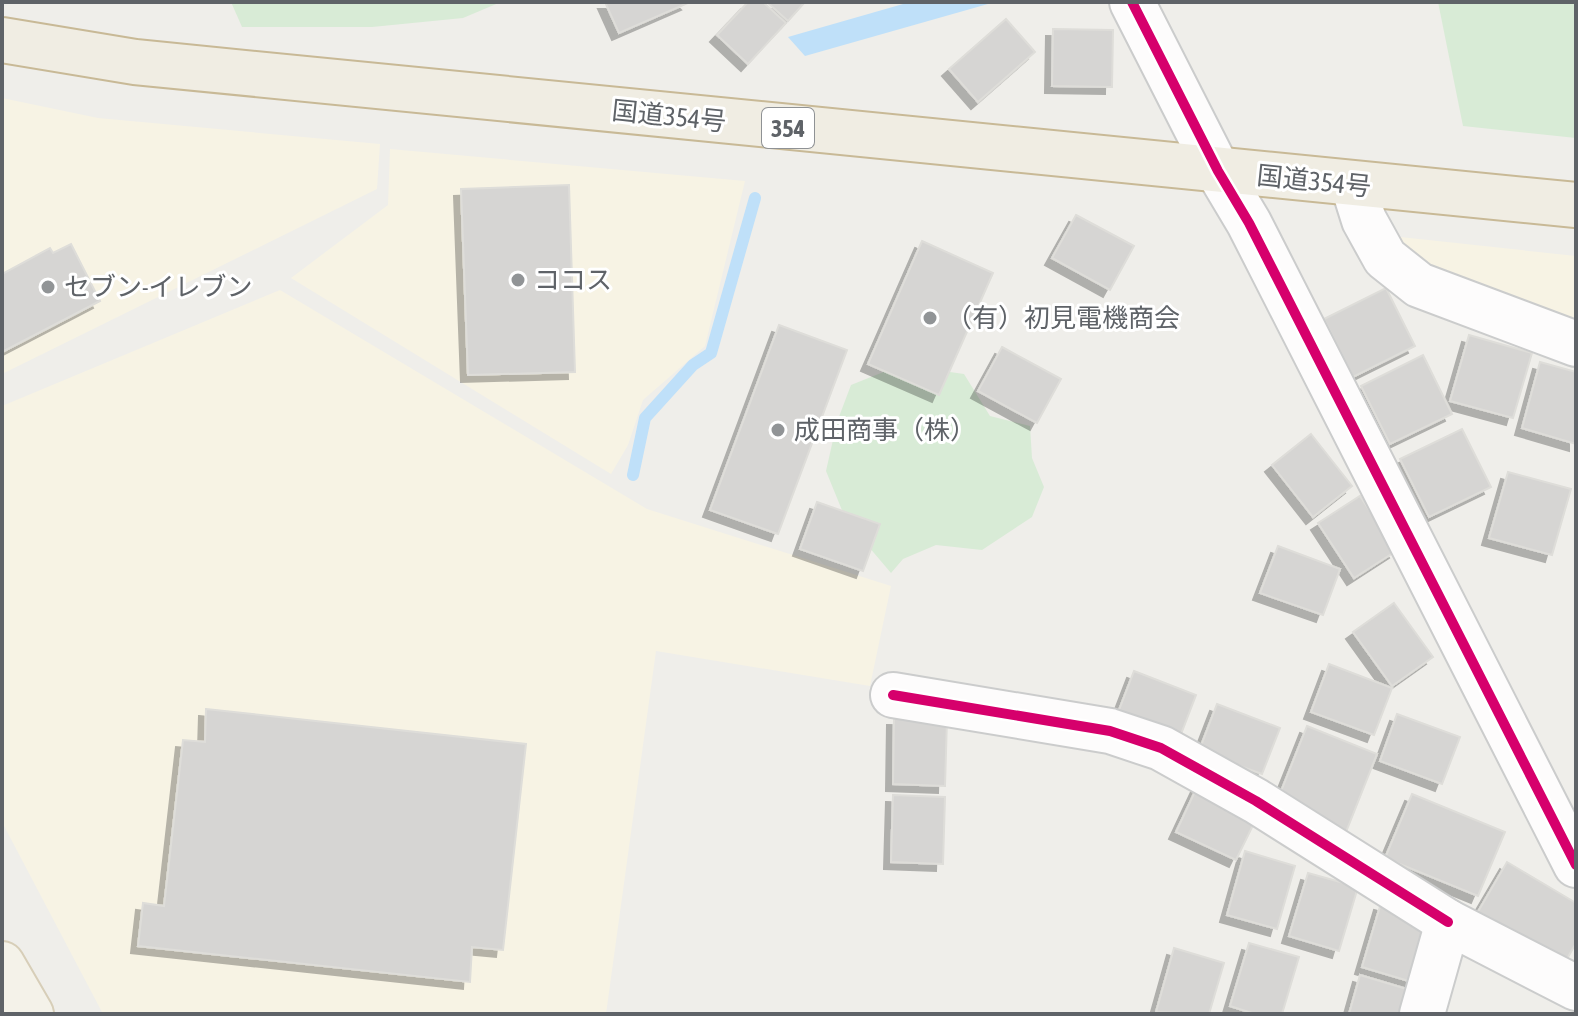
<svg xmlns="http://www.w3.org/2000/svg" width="1578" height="1016" viewBox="0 0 1578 1016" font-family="'Asap Condensed','Noto Sans JP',sans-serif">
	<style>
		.commercial { fill: #f7f3e4 }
		.green { fill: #d8ebd6 }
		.water { fill: #bfe0f9 }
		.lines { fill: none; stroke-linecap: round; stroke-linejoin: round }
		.stream { stroke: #bfe0f9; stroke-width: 12 }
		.building { fill: #d6d5d3; stroke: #deddd9; stroke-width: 2; filter: url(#shadow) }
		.minor-casing { stroke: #cbcccc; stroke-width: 48 }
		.major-casing { stroke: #d7ceb8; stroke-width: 48 }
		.highway-casing { stroke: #c8b996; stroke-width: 48 }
		.minor { stroke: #fdfcfc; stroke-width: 44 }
		.major { stroke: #f4f2e9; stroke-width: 44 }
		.highway { stroke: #f0ede3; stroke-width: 44 }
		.cycleway-casing { stroke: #fff; stroke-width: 15 }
		.cycleway { stroke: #d6006c; stroke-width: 10 }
		.poi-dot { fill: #919496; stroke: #fff; stroke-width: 3 }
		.labels { text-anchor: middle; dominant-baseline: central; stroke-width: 6; stroke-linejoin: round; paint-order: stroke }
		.shield { fill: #fff; stroke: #8f9295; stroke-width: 2 }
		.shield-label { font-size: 24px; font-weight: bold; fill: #5f6368 }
		.street-label { font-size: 26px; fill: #5f6368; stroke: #fff }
		.poi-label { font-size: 26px; fill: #5f6368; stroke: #fff; text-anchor: start }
	</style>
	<defs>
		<filter id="shadow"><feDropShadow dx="-7" dy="7" stdDeviation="0" flood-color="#0004"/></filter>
	</defs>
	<rect width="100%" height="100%" fill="#efeeea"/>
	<!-- commercial -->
	<g class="commercial">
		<path d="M2 98 98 118 380 144 377 189 2 374Z"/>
		<path d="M390 149 745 181 705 346 643 400 628 445 611 474 291 278 388 205Z"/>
		<path d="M1391 236 1576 256V333L1420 273Z"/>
		<path d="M280 290 647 509 891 586 870 686 656 651 606 1014H103L2 822V406Z"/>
	</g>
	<!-- green -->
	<g class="green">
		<path d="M231 2H501L463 18 372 27H242Z"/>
		<path d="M1438 2H1576V138L1463 126Z"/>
		<path d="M901 365 964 374 990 416 1030 426 1032 458 1044 487 1032 517 982 550 936 545 903 559 891 573 846 520 826 471 837 422 851 385Z"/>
	</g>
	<!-- water -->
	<path class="water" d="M910 2H995L805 56 788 37Z"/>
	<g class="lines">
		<!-- stream -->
		<path class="stream" d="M633 475 645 418 693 365 711 353 755 198"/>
	</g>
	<!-- building -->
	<g class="building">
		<path d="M605 2H687L688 3 619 33Z"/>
		<path d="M748 2H763L786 23 748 64 717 35Z"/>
		<path d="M767 2H805L788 21Z"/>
		<path d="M1006 19 1035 52 978 102 949 69Z"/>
		<path d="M1053 29 1113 30 1112 87 1052 86Z"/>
		<path d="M569 185 575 372 468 375 461 189Z"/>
		<path d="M1076 215 1134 246 1110 290 1052 258Z"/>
		<path d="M922 241 993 273 939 395 868 364Z"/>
		<path d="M71 244 100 301 2 352V274L50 248 53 253Z"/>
		<path d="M1386 288 1415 346 1353 377 1324 319Z"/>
		<path d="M779 325 847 350 778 534 710 510Z"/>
		<path d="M1469 335 1532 353 1513 418 1450 401Z"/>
		<path d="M1002 347 1061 379 1037 423 978 391Z"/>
		<path d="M1423 355 1452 414 1390 444 1361 386Z"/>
		<path d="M1540 362 1576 372V444L1522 428Z"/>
		<path d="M1462 429 1491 487 1429 517 1400 459Z"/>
		<path d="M1311 434 1352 486 1313 517 1272 465Z"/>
		<path d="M1508 472 1571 489 1552 555 1489 538Z"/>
		<path d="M1360 496 1396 551 1354 578 1318 523Z"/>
		<path d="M817 502 880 524 863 571 800 549Z"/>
		<path d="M1278 546 1340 569 1323 615 1260 593Z"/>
		<path d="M1394 603 1433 657 1392 686 1353 632Z"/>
		<path d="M1329 664 1392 688 1374 735 1311 712Z"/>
		<path d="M1134 671 1196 695 1178 742 1116 718Z"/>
		<path d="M1217 704 1280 728 1262 774 1199 751Z"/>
		<path d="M206 709 526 744 503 950 472 947 470 982 138 946 143 903 164 906 183 740 205 742Z"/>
		<path d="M1397 714 1460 737 1442 784 1380 761Z"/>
		<path d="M894 718 947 719 945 786 893 784Z"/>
		<path d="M1307 726 1377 754 1346 832 1276 804Z"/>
		<path d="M1198 785 1259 813 1236 860 1176 832Z"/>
		<path d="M1412 794 1505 832 1478 896 1385 858Z"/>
		<path d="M893 795 945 797 943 864 891 862Z"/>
		<path d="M1245 851 1295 866 1277 929 1227 915Z"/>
		<path d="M1507 862 1576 903V943L1559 973 1472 922Z"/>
		<path d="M1308 873 1358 887 1339 951 1289 936Z"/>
		<path d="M1381 903 1431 917 1412 982 1362 967Z"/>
		<path d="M1249 943 1299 957 1282 1014H1255L1230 1006Z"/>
		<path d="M1174 948 1224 963 1209 1014 1156 1012Z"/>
		<path d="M1360 975 1410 990 1403 1014H1349Z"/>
	</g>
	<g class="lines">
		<!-- minor casing -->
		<g class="minor-casing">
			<g id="minor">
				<path d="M1132 2 1218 171 1249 223 1576 865"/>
				<path d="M1353 185 1364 220 1385 258 1419 285 1576 344"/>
				<path d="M893 695 1110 731 1161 748 1256 801 1448 922"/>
				<path d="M1422 1014 1448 922 1576 988"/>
			</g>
		</g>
		<!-- major casing -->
		<g class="major-casing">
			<path id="major" d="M2 964 31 1014"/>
		</g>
		<!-- highway casing -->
		<g class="highway-casing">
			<path id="highway" d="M2 40 135 62 1576 205"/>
		</g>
		<!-- minor -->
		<use href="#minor" class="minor"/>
		<!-- major -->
		<use href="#major" class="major"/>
		<!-- highway -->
		<use href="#highway" class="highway"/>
		<!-- cycleway casing -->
		<g class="cycleway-casing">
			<g id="cycleway">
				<path d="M1132 2 1218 171 1249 223 1576 865"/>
				<path d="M893 695 1110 731 1161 748 1256 801 1448 922"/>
			</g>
		</g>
		<!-- cycleway -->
		<use href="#cycleway" class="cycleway"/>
	</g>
	<!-- markers -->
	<g class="poi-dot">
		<circle cx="518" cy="280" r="8"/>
		<circle cx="48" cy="287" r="8"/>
		<circle cx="930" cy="318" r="8"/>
		<circle cx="778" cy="430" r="8"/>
	</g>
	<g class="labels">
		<!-- shield labels -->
		<rect class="shield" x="762" y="108" width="52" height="40" rx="6"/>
		<g class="shield-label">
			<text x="788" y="128">354</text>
		</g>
		<!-- street labels -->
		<g class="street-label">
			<text transform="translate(669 116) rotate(6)">国道354号</text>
			<text transform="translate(1314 181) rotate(6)">国道354号</text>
		</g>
		<!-- poi labels -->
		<g class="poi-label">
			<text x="534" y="280">ココス</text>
			<text x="64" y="287">セブン-イレブン</text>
			<text x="946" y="318">（有）初見電機商会</text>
			<text x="794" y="430">成田商事（株）</text>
		</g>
	</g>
	<!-- border -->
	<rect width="1578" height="1016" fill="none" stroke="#5f6368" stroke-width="8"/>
</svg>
